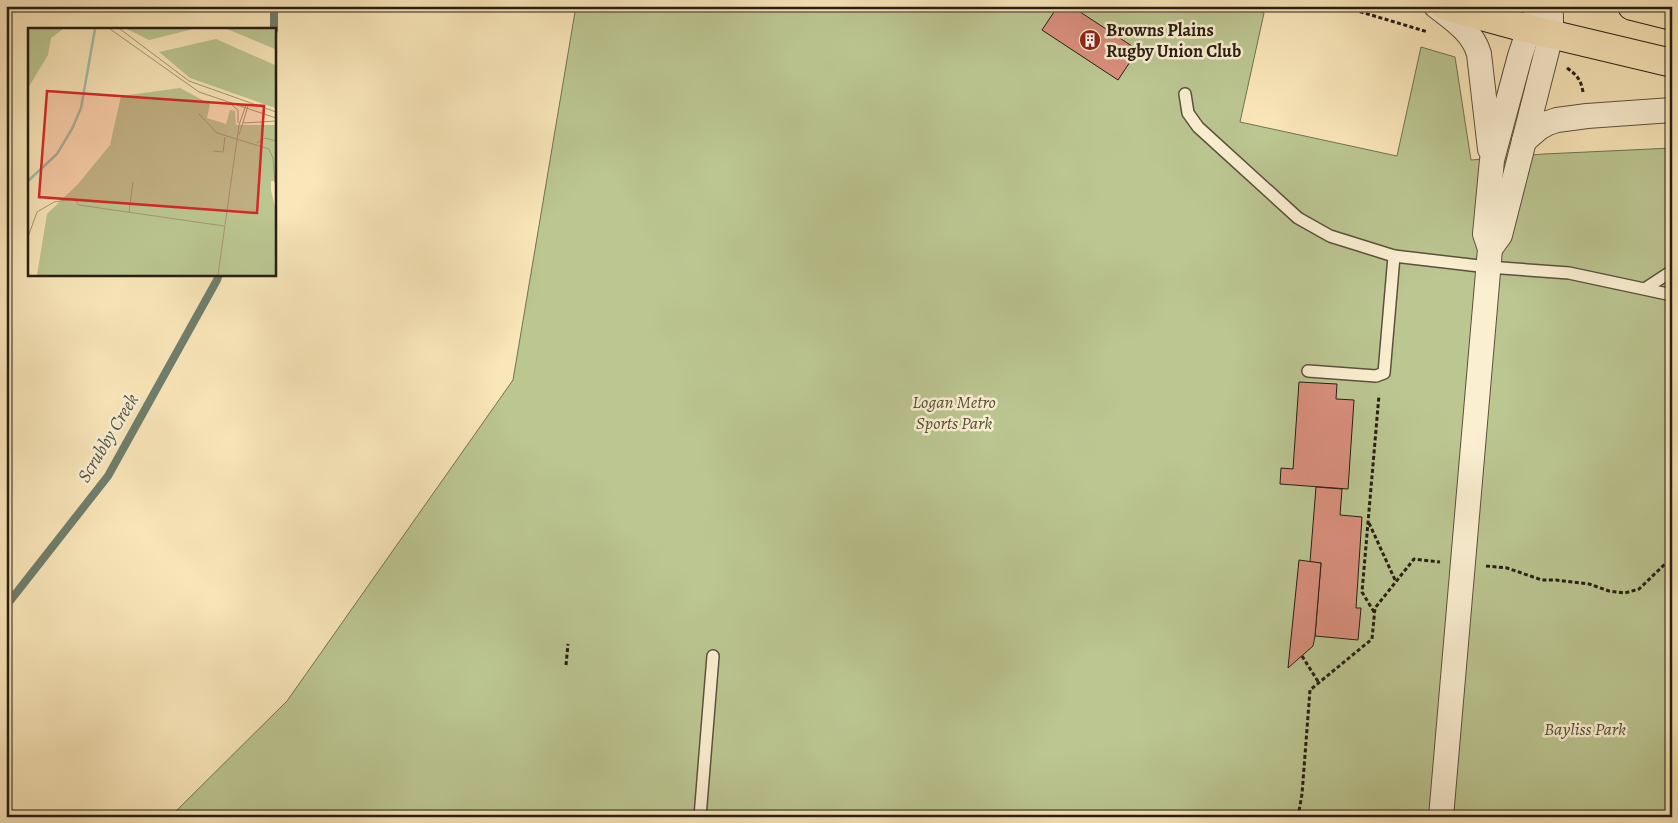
<svg xmlns="http://www.w3.org/2000/svg" width="1678" height="823" viewBox="0 0 1678 823" font-family="Alegreya,serif">
	<style>
		.green { fill: #bbc691; stroke: #717252 }
		.lines { fill: none; stroke-linecap: round; stroke-linejoin: round }
		.stream { stroke: #6f7f6d; stroke-width: 8 }
		.building { fill: #d98f7d; stroke: #271e14 }
		.service-casing { stroke: #5c503d; stroke-width: 14 }
		.minor-casing { stroke: #5c503d; stroke-width: 26 }
		.primary-casing { stroke: #271e14; stroke-width: 30 }
		.path { stroke: #271e14; stroke-width: 3; stroke-dasharray: 4 2.5; stroke-linecap: butt }
		.service { stroke: #fbefd2; stroke-width: 11 }
		.minor { stroke: #fbefd2; stroke-width: 24 }
		.primary { stroke: #f9e6b9; stroke-width: 28 }
		.labels { text-anchor: middle; dominant-baseline: central; stroke-width: 5; stroke-linejoin: round; paint-order: stroke }
		.poi-label { font-size: 18px; font-weight: bold; fill: #271e14; stroke: #fbefd2; text-anchor: start }
		.park-label { font-size: 18px; font-style: italic; fill: #53503a; stroke: #fbefd2 }
		.water-label { font-size: 19px; font-style: italic; fill: #515748; stroke: #fbefd2 }
		.inset-river { fill: none; stroke: #9fc0a9; stroke-width: 2.5 }
		.inset-road { fill: none; stroke: #a59677; stroke-width: 1 }
		.view { fill: #d62828; fill-opacity: 0.15; stroke: #d62828; stroke-width: 2.5 }
		.inset-edge { fill: none; stroke: #271e14; stroke-width: 2.5 }
	</style>
	<rect width="100%" height="100%" fill="#f9e6b9"/>
	<filter id="stains"><feTurbulence type="fractalNoise" baseFrequency=".004" numOctaves="4"/><feColorMatrix values="0 0 0 0 .2 0 0 0 0 .09 0 0 0 0 .02 0 0 0 .5 -.17"/></filter>
	<radialGradient id="worn" r=".72"><stop offset=".6" stop-color="#630" stop-opacity="0"/><stop offset="1" stop-color="#630" stop-opacity=".3"/></radialGradient>
	<!-- green -->
	<path class="green" d="M576 6H1243L1264 13 1240 122 1397 156 1421 47 1455 57 1471 160 1544 154 1672 148V817H170L287 701 513 380Z"/>
	<g class="lines">
		<!-- stream -->
		<g class="stream">
			<path d="M274 30V6"/>
			<path d="M6 606 108 476 217 280 219 274"/>
		</g>
	</g>
	<!-- building -->
	<g class="building">
		<path d="M1058 6H1071L1138 50 1118 80 1042 30Z"/>
		<path d="M1299 382 1337 384 1336 399 1354 400 1348 489 1280 484 1281 468 1293 469Z"/>
		<path d="M1316 487 1342 489 1340 515 1362 517 1356 608H1361L1358 640 1315 636 1321 563 1310 562Z"/>
		<path d="M1299 560 1321 563 1315 636 1313 646 1288 668Z"/>
	</g>
	<g class="lines">
		<!-- service casing -->
		<g class="service-casing">
			<g id="service">
				<path d="M1185 94 1188 113 1198 127 1298 218 1330 236 1394 256 1488 267 1569 273 1672 295"/>
				<path d="M1646 288 1672 271"/>
				<path d="M1308 371 1376 376 1384 373 1394 256"/>
				<path d="M700 817 713 656"/>
			</g>
		</g>
		<!-- minor casing -->
		<g class="minor-casing">
			<g id="minor">
				<path d="M1436 6C1453 19 1473 32 1479 54L1490 149"/>
				<path d="M1524 141 1539 128 1548 123 1557 120 1587 116 1672 110"/>
				<path d="M1490 249 1500 235 1551 35V16"/>
				<path d="M1441 817 1490 249 1485 234 1492 160 1520 56 1529 29 1540 6"/>
			</g>
		</g>
		<!-- primary casing -->
		<g class="primary-casing">
			<g id="primary">
				<path d="M1445 6 1529 29 1672 63"/>
				<path d="M1632 6 1672 16"/>
			</g>
		</g>
		<!-- path -->
		<g class="path">
			<path d="M1341 6 1428 32"/>
			<path d="M1567 68C1577 75 1581 80 1583 92"/>
			<path d="M1369 523 1396 582"/>
			<path d="M1486 566 1507 568 1542 580H1556L1589 584 1609 591 1625 593 1639 589 1666 563 1672 560"/>
			<path d="M1374 612 1362 592 1379 395"/>
			<path d="M1302 656 1319 683"/>
			<path d="M566 665 568 644"/>
			<path d="M1298 817 1302 794 1310 690 1372 639 1375 608 1414 559 1440 562"/>
		</g>
		<!-- service -->
		<use href="#service" class="service"/>
		<!-- minor -->
		<use href="#minor" class="minor"/>
		<!-- primary -->
		<use href="#primary" class="primary"/>
	</g>
	<!-- icons -->
	<defs>
		<g id="building-disc" transform="scale(1.125)"><circle r="9.5" fill="#8f2418" stroke="#fbefd2"/><path d="M-4-6H4V6H1V3H-1V6H-4ZM-2.5-4.3h1.7v1.8h-1.7ZM.8-4.3h1.7v1.8H.8ZM-2.5-1h1.7V.8h-1.7ZM.8-1h1.7V.8H.8Z" fill="#fff"/></g>
	</defs>
	<g fill-rule="evenodd">
		<use href="#building-disc" x="1090" y="40"/>
	</g>
	<g class="labels">
		<!-- poi labels -->
		<g class="poi-label">
			<text x="1106" y="30">Browns Plains<tspan x="1106" dy="21">Rugby Union Club</tspan></text>
		</g>
		<!-- park labels -->
		<g class="park-label">
			<text x="954" y="402">Logan Metro<tspan x="954" dy="21">Sports Park</tspan></text>
			<text x="1585" y="729">Bayliss Park</text>
		</g>
		<!-- water labels -->
		<g class="water-label">
			<text transform="translate(108 438) rotate(-59)">Scrubby Creek</text>
		</g>
	</g>
	<!-- overview -->
	<g transform="translate(28 28)">
		<rect width="248" height="248" fill="#f9e6b9"/>
		<path d="M0 1H35L23 10 20 27 0 60ZM99 1H165L121 12ZM199 1H247V21ZM188 11 247 37V80L162 50 131 24ZM152 60 182 76 179 90 198 96 202 82 207 83 208 97H247V153H243V162L247 179V247H9L19 186 50 156 82 117 93 68Z" fill="#bbc691"/>
		<path class="inset-river" d="M0 153 29 126 44 101 53 80 67 1"/>
		<path class="inset-road" d="M82 1 171 64 248 90M92 1 161 53 248 84M204 77 210 82V95M171 86 189 105 241 121 245 130 247 155M215 95 248 93M211 107 220 78M229 115 237 110 248 113M185 123 195 124 197 109M101 184 105 154M0 209 9 184 26 174 46 171 51 177 196 198M190 247 211 97 218 77"/>
		<path class="view" d="M19 63 236 78 229 185 11 169Z"/>
		<rect width="248" height="248" class="inset-edge"/>
	</g>
	<!-- margin -->
	<rect width="1678" height="823" fill="none" stroke="#f9e6b9" stroke-width="25"/>
	<rect x="8" y="8" width="1663" height="808" fill="none" stroke="#271e14" stroke-width="2.5"/>
	<rect x="12" y="12" width="1653" height="798" fill="none" stroke="#271e14"/>
	<rect width="100%" height="100%" filter="url(#stains)"/>
	<rect width="100%" height="100%" fill="url(#worn)"/>
</svg>
